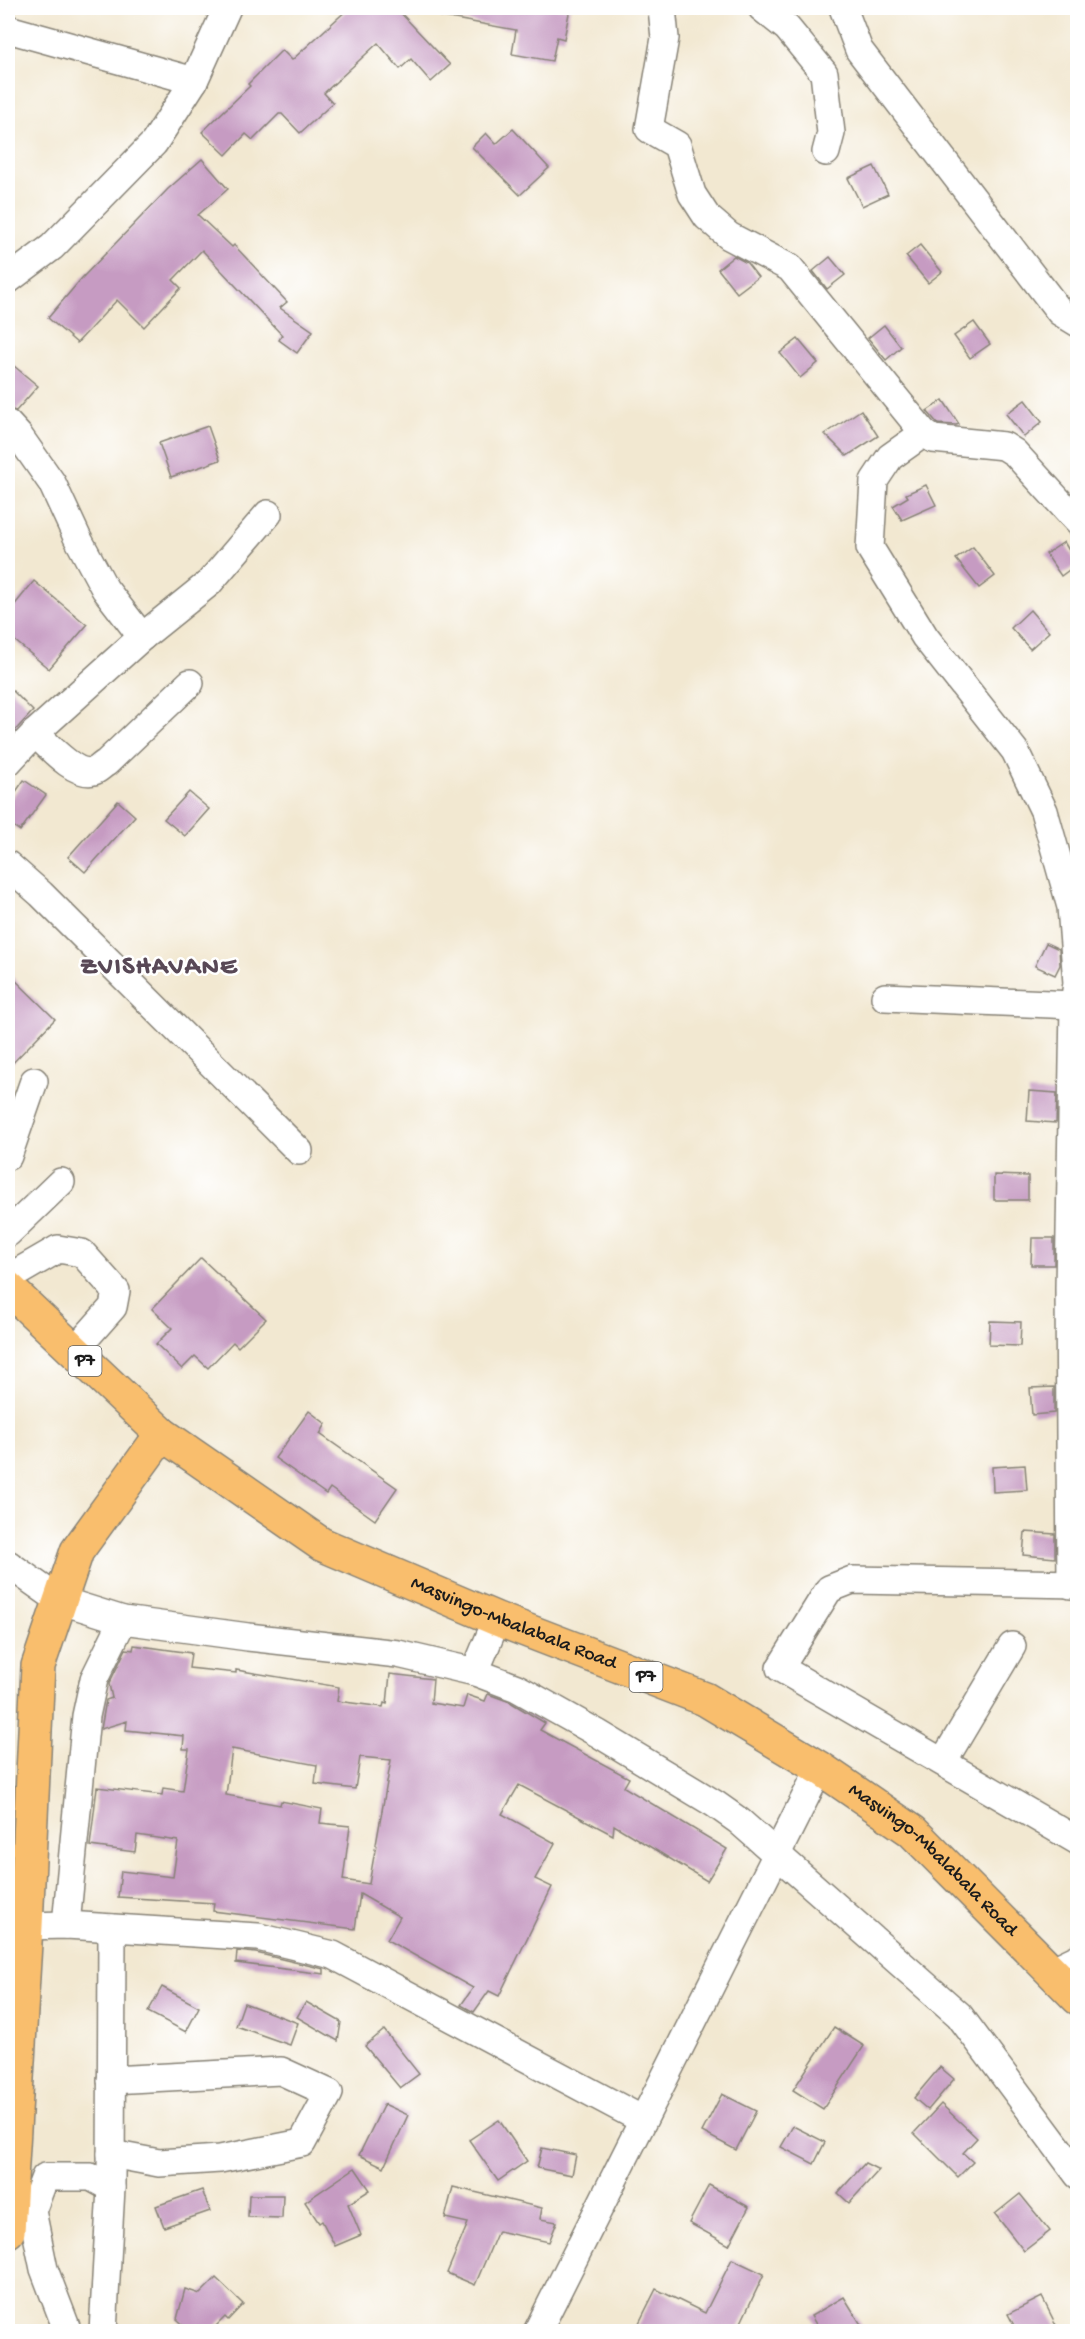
<svg xmlns="http://www.w3.org/2000/svg" width="1085" height="2339" viewBox="0 0 1085 2339" font-family="'Gochi Hand',sans-serif">
	<style>
		.building { fill: #c69bc2; fill-rule: evenodd }
		.lines { fill: none; stroke-linecap: round; stroke-linejoin: round }
		.minor-casing { stroke: #878276; stroke-width: 30 }
		.highway-casing { stroke: #878276; stroke-width: 36 }
		.minor { stroke: #fff; stroke-width: 27 }
		.highway { stroke: #f9be6d; stroke-width: 33 }
		.labels { text-anchor: middle; dominant-baseline: central; stroke-width: 5; stroke-linejoin: round; paint-order: stroke }
		.shield { fill: #fff; stroke: #606060; stroke-width: 1.5 }
		.shield-label { font-size: 18px; font-weight: bold; fill: #1c1c1c }
		.street-label { font-size: 20px; fill: #1c1c1c; stroke: #fff }
		.district-label { font-size: 26px; font-weight: bold; letter-spacing: 1.5px; fill: #584856; stroke: #fff }
	</style>
	<rect width="100%" height="100%" fill="#fff"/>
	<filter id="ink" filterUnits="userSpaceOnUse"><feTurbulence type="fractalNoise" baseFrequency=".0167" numOctaves="2"/><feDisplacementMap in="SourceGraphic" scale="12" xChannelSelector="R" yChannelSelector="G"/><feConvolveMatrix kernelMatrix="1 2 1 2 8 2 1 2 1" color-interpolation-filters="sRGB"/></filter>
	<filter id="wash" filterUnits="userSpaceOnUse"><feTurbulence type="fractalNoise" baseFrequency=".008" numOctaves="4" result="noise"/><feDisplacementMap in="SourceGraphic" scale="24" xChannelSelector="R" yChannelSelector="G"/><feGaussianBlur stdDeviation="1.35" result="paint"/><feColorMatrix in="noise" values="0 0 0 0 0 0 0 0 0 0 0 0 0 0 0 0 0 1.4 0 .05"/><feComposite in="paint" operator="in"/></filter>
	<g filter="url(#wash)">
		<rect width="100%" height="100%" fill="#f2e8d1"/>
		<g id="blocks">
			<!-- building -->
			<g class="building">
				<path d="M349 8H396L450 65 431 82 411 59 400 69 378 43 324 93 333 103 300 133 282 114H279L253 140 246 134 226 155 202 132 250 86 248 84 282 50 292 60Z"/>
				<path d="M439 8H570L564 39 557 37 552 61 512 54 516 30 439 16Z"/>
				<path d="M513 129 549 168 520 195 472 147 486 133 496 144Z"/>
				<path d="M202 159 228 189 198 215 232 247 234 245 287 302 280 308 313 331 297 353 279 340 282 335 202 250 173 280 181 288 144 327 117 300 77 343 48 318 82 278 168 189Z"/>
				<path d="M874 166 888 194 862 206 848 178Z"/>
				<path d="M920 245 942 272 928 283 906 256Z"/>
				<path d="M734 256 747 263 758 277 737 293 718 269Z"/>
				<path d="M830 257 845 275 827 289 813 271Z"/>
				<path d="M974 322 990 344 970 358 954 336Z"/>
				<path d="M884 325 901 347 886 360 868 338Z"/>
				<path d="M798 339 818 363 800 378 780 353Z"/>
				<path d="M8 361 38 386 16 411 8 409Z"/>
				<path d="M943 400 959 424 956 425 938 424 927 411Z"/>
				<path d="M1025 400 1042 422 1024 437 1006 414Z"/>
				<path d="M861 410 878 436 847 456 825 434Z"/>
				<path d="M208 426 220 460 171 477 159 443Z"/>
				<path d="M926 485 936 505 902 520 893 506 908 497 906 494Z"/>
				<path d="M1064 542 1077 564 1061 576 1046 554Z"/>
				<path d="M973 547 995 576 979 588 956 559Z"/>
				<path d="M34 581 87 625 49 669 8 635V613Z"/>
				<path d="M1030 610 1049 632 1030 649 1011 628Z"/>
				<path d="M8 686 33 711 8 738Z"/>
				<path d="M24 780 46 795 20 831 8 822V803Z"/>
				<path d="M189 792 209 809 185 836 164 819Z"/>
				<path d="M118 801 135 816 85 872 68 857Z"/>
				<path d="M1046 943 1059 949 1060 965 1055 975 1035 966Z"/>
				<path d="M8 973 55 1019 8 1068Z"/>
				<path d="M1029 1091 1057 1093 1056 1123 1027 1121Z"/>
				<path d="M994 1175 1028 1176V1200H994Z"/>
				<path d="M1032 1238H1054V1265H1031Z"/>
				<path d="M201 1258 266 1319 238 1347 233 1342 208 1368 195 1356 182 1369 156 1344 172 1328 152 1309Z"/>
				<path d="M990 1321 1021 1322 1020 1346 989 1345Z"/>
				<path d="M1054 1387V1413L1032 1415 1030 1388Z"/>
				<path d="M309 1411 326 1424 320 1434 397 1488 375 1520 330 1488 326 1494 275 1458Z"/>
				<path d="M1025 1465 1027 1490 993 1492 992 1467Z"/>
				<path d="M1025 1532 1055 1534V1558L1023 1555Z"/>
				<path d="M134 1645 191 1653 189 1668 236 1673V1670L339 1687 337 1701 383 1707 384 1703 387 1704 390 1674 433 1679 431 1703 463 1708 467 1695 485 1701 488 1694 510 1702 545 1723 540 1730 629 1778 624 1787 727 1849 707 1881 614 1825 613 1835 519 1785 502 1814 555 1843 535 1879 552 1887 499 1996 489 1991 474 2012 461 2005 473 1988 387 1940 400 1917 360 1894 355 1929 213 1911 214 1903 118 1897 121 1871 173 1877 178 1841 137 1835 135 1852 90 1846 97 1787 162 1795 163 1788 183 1791 189 1749H183L184 1736 126 1730 127 1721 101 1729 106 1700 112 1698 109 1684 126 1649 133 1650ZM232 1749 317 1765 315 1784 355 1789 360 1757 391 1760 369 1884 343 1880 350 1826 320 1823 322 1809 281 1801 280 1805 226 1795Z"/>
				<path d="M237 1951 256 1953 324 1969V1974L236 1963Z"/>
				<path d="M162 1987 199 2007 186 2032 148 2012Z"/>
				<path d="M306 2002 341 2022 338 2041 297 2017Z"/>
				<path d="M244 2003 298 2023 290 2045 236 2026Z"/>
				<path d="M834 2027 864 2046 823 2109 793 2090Z"/>
				<path d="M384 2030 419 2074 400 2088 365 2046Z"/>
				<path d="M940 2067 954 2079 928 2110 914 2098Z"/>
				<path d="M722 2094 756 2111 736 2150 702 2132Z"/>
				<path d="M384 2104 408 2115 384 2167 359 2155Z"/>
				<path d="M941 2104 977 2138 963 2153 973 2162 958 2177 914 2133Z"/>
				<path d="M499 2120 527 2161 498 2181 469 2140Z"/>
				<path d="M793 2126 825 2142 814 2164 781 2147Z"/>
				<path d="M542 2148 576 2155 572 2175 537 2168Z"/>
				<path d="M865 2163 879 2170 849 2203 838 2193Z"/>
				<path d="M355 2168 370 2190 348 2204 361 2235 335 2246 322 2221 319 2223 305 2202Z"/>
				<path d="M709 2185 749 2207 729 2245 689 2223Z"/>
				<path d="M453 2187 542 2208 540 2219 557 2222 549 2242 498 2231 475 2285 447 2273 468 2223 445 2218Z"/>
				<path d="M202 2190 210 2211 164 2227 156 2206Z"/>
				<path d="M1020 2194 1050 2231 1024 2251 995 2214Z"/>
				<path d="M249 2195H283L282 2218 248 2217Z"/>
				<path d="M732 2259 764 2274 737 2331H635L656 2289 705 2313Z"/>
				<path d="M216 2278 243 2304 228 2320 225 2317 211 2331H190L177 2319 185 2289 200 2294Z"/>
				<path d="M844 2297 865 2331H820L811 2316Z"/>
				<path d="M1042 2297 1059 2331H1017L1008 2314Z"/>
			</g>
		</g>
	</g>
	<g filter="url(#ink)">
		<use href="#blocks" fill-opacity="0" stroke="#878276" stroke-width="1.5"/>
		<g class="lines">
			<!-- minor casing -->
			<g class="minor-casing">
				<g id="minor">
					<path d="M662 8 665 38 649 129 677 145 692 194 707 217 729 236 790 268 924 433 933 439 1004 446 1015 453 1078 522"/>
					<path d="M762 8 787 28 824 73 831 133 826 152"/>
					<path d="M843 8 859 50 1060 312 1078 323"/>
					<path d="M8 29 194 81"/>
					<path d="M8 280 52 247 154 143 194 81 227 8"/>
					<path d="M8 424 19 436 52 483 77 537 105 589 142 637"/>
					<path d="M924 433 890 457 874 481 870 548 925 637 1015 751 1044 811 1071 907 1077 983 1074 1005 1069 1288 1071 1585"/>
					<path d="M35 733C48 745 75 777 94 771 98 770 102 765 106 763L190 683"/>
					<path d="M8 762 35 733 142 637 209 583 268 514"/>
					<path d="M8 865 41 894 299 1151"/>
					<path d="M885 997 1074 1005"/>
					<path d="M8 1156 34 1081"/>
					<path d="M8 1233 61 1182"/>
					<path d="M8 1278 58 1249 82 1253 116 1291 113 1307 74 1351"/>
					<path d="M8 1564 59 1600 123 1620 248 1637 398 1654 475 1672 517 1688 599 1734 715 1804 739 1821 959 2015 1078 2175"/>
					<path d="M1078 1584 852 1580 829 1589 780 1668 1078 1841"/>
					<path d="M475 1672 497 1619"/>
					<path d="M943 1762 1012 1646"/>
					<path d="M66 1925 86 1716 94 1679 123 1620"/>
					<path d="M26 1926 66 1925 258 1937 333 1955 643 2120"/>
					<path d="M1051 1971 1078 1958"/>
					<path d="M111 2154 159 2163 220 2159 302 2143 329 2093 281 2071 111 2080"/>
					<path d="M68 2332 44 2269 32 2211 45 2177H91L111 2188"/>
					<path d="M103 2332 111 2188 112 1928"/>
					<path d="M537 2332 820 1768"/>
				</g>
			</g>
			<!-- highway casing -->
			<g class="highway-casing">
				<g id="highway">
					<path id="s1" d="M8 1288 162 1434 321 1544 497 1619 705 1699 820 1768 912 1831 1078 1998"/>
					<path d="M8 2231 26 1926 38 1666 77 1551 162 1434"/>
				</g>
			</g>
			<!-- minor -->
			<use href="#minor" class="minor"/>
			<!-- highway -->
			<use href="#highway" class="highway"/>
		</g>
	</g>
	<g class="labels">
		<!-- shield labels -->
		<g class="shield">
			<rect x="68.5" y="1346" width="33" height="30" rx="4.5"/>
			<rect x="629.5" y="1662" width="33" height="30" rx="4.5"/>
		</g>
		<g class="shield-label">
			<text x="85" y="1361">P7</text>
			<text x="646" y="1677">P7</text>
		</g>
		<!-- street labels -->
		<g class="street-label">
			<text stroke="none"><textPath href="#s1" startOffset="614">Masvingo-Mbalabala Road</textPath></text>
			<text stroke="none"><textPath href="#s1" startOffset="1100">Masvingo-Mbalabala Road</textPath></text>
		</g>
		<!-- district labels -->
		<g class="district-label">
			<text x="159" y="968">ZVISHAVANE</text>
		</g>
	</g>
	<!-- margin -->
	<rect width="1085" height="2339" fill="none" stroke="#fff" stroke-width="30"/>
</svg>
